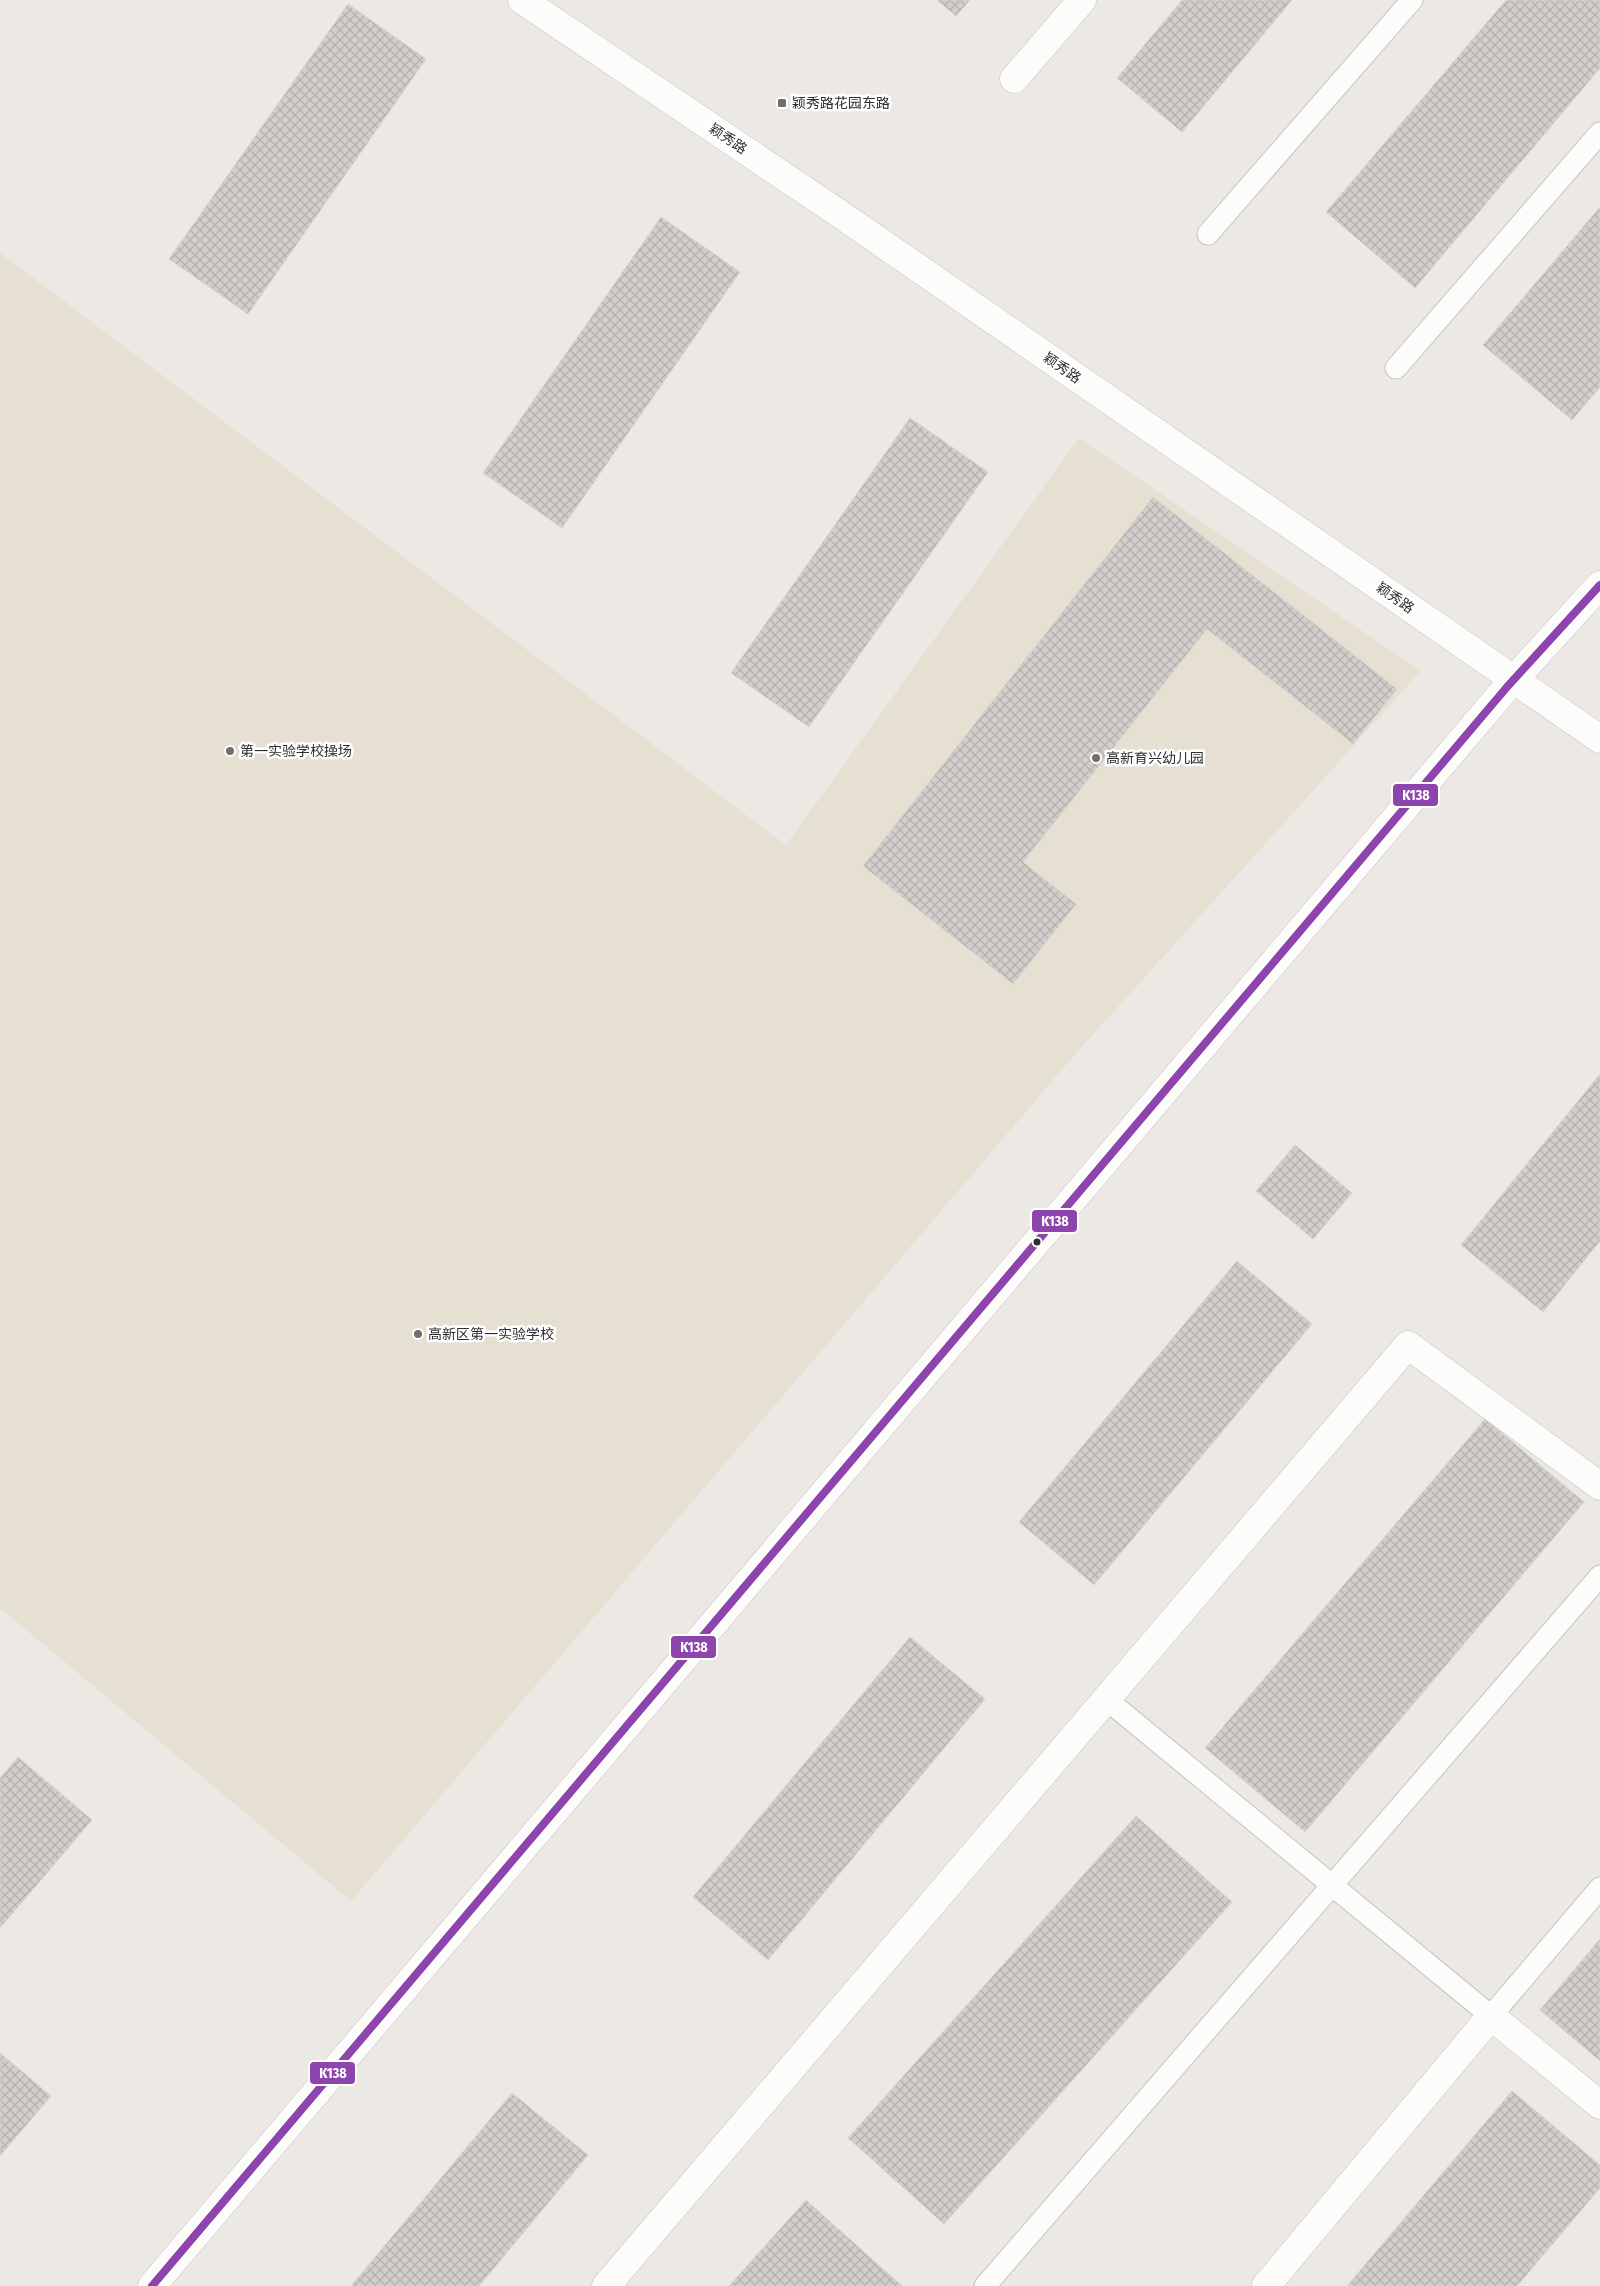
<svg xmlns="http://www.w3.org/2000/svg" width="1600" height="2286" viewBox="0 0 1600 2286" font-family="'Fira Sans Condensed','Noto Sans SC',sans-serif">
	<style>
		.education { fill: #e6e0d3 }
		.building { fill: url(#building-cross-hatch); stroke: #d7d4d0 }
		.lines { fill: none; stroke-linecap: round; stroke-linejoin: round }
		.service-casing { stroke: #c5c4c5; stroke-width: 23 }
		.minor-casing { stroke: #c5c4c5; stroke-width: 29 }
		.tertiary-casing { stroke: #c5c4c5; stroke-width: 29 }
		.secondary-casing { stroke: #c5c4c5; stroke-width: 29 }
		.service { stroke: #fcfcfb; stroke-width: 21 }
		.minor { stroke: #fcfcfb; stroke-width: 28 }
		.tertiary { stroke: #fcfcfb; stroke-width: 28 }
		.secondary { stroke: #fcfcfb; stroke-width: 28 }
		.bus-1-casing { stroke: #fff; stroke-width: 11 }
		.bus-1 { stroke: #8e44ad; stroke-width: 8 }
		.poi-dot { fill: #706f6e; stroke: #fff; stroke-width: 2 }
		.bus-dot { fill: #2e2e2e; stroke: #fff; stroke-width: 2 }
		.labels { text-anchor: middle; dominant-baseline: central; stroke-width: 5; stroke-linejoin: round; paint-order: stroke }
		.poi-label { font-size: 14px; fill: #2e2e2e; stroke: #fff; text-anchor: start }
		.street-label { font-size: 14px; fill: #2e2e2e; stroke: #fff }
		.line-badge { stroke: #fff; stroke-width: 2 }
		.badge-label { font-size: 14px; text-anchor: middle; font-weight: bold; fill: #fff }
	</style>
	<defs>
		<pattern id="building-cross-hatch" width="8" height="8" patternUnits="userSpaceOnUse" patternTransform="scale(1.25)"><rect width="8" height="8" fill="#d1cecb"/><path d="M0 0l8 8M0 8l8-8" fill="none" stroke="#b4b1af"/></pattern>
	</defs>
	<rect width="100%" height="100%" fill="#ece8e4"/>
	<!-- education -->
	<path class="education" d="M0 253 786 845 1079 438 1421 671 1071 1059 351 1901 0 1608Z"/>
	<!-- building -->
	<g class="building">
		<path d="M937 0H970L956 16Z"/>
		<path d="M1182 0H1292L1182 132 1117 78Z"/>
		<path d="M1506 0H1600V68L1415 288 1326 212Z"/>
		<path d="M348 4 426 59 248 314 169 259Z"/>
		<path d="M1600 207V387L1572 420 1483 345Z"/>
		<path d="M661 217 740 272 562 528 483 473Z"/>
		<path d="M910 418 988 472 809 727 731 673Z"/>
		<path d="M1153 497 1397 689 1353 744 1207 629 1023 862 1076 904 1013 984 863 866Z"/>
		<path d="M1600 1074V1241L1543 1312 1461 1245Z"/>
		<path d="M1295 1145 1352 1193 1313 1239 1256 1191Z"/>
		<path d="M1237 1261 1312 1324 1094 1585 1019 1522Z"/>
		<path d="M1485 1419 1584 1502 1305 1832 1205 1748Z"/>
		<path d="M910 1637 985 1699 768 1960 693 1897Z"/>
		<path d="M18 1757 92 1820 0 1928V1778Z"/>
		<path d="M1136 1816 1232 1902 944 2224 848 2138Z"/>
		<path d="M1600 1939V2061L1540 2010Z"/>
		<path d="M0 2053 51 2096 0 2156Z"/>
		<path d="M1512 2091 1600 2165V2188L1517 2286H1347Z"/>
		<path d="M512 2093 588 2155 479 2286H351Z"/>
		<path d="M806 2200 902 2286H729Z"/>
	</g>
	<g class="lines">
		<!-- service casing -->
		<g class="service-casing">
			<g id="service">
				<path d="M1208 234 1412 0"/>
				<path d="M1396 368 1600 133"/>
				<path d="M1106 1699 1491 2016 1600 1888"/>
				<path d="M985 2286 1600 1576"/>
			</g>
		</g>
		<!-- minor casing -->
		<g class="minor-casing">
			<g id="minor">
				<path d="M1014 79 1082 0"/>
				<path d="M606 2286 1408 1345 1600 1486"/>
				<path d="M1266 2286 1491 2016 1600 2105"/>
			</g>
		</g>
		<!-- tertiary casing -->
		<g class="tertiary-casing">
			<path id="tertiary" d="M152 2286 1507 687 1600 585"/>
		</g>
		<!-- secondary casing -->
		<g class="secondary-casing">
			<path id="secondary" d="M522 0 837 212 1600 739"/>
		</g>
		<!-- service -->
		<use href="#service" class="service"/>
		<!-- minor -->
		<use href="#minor" class="minor"/>
		<!-- tertiary -->
		<use href="#tertiary" class="tertiary"/>
		<!-- secondary -->
		<use href="#secondary" class="secondary"/>
		<!-- bus-1 casing -->
		<g class="bus-1-casing">
			<path id="bus-1" d="M152 2286 1507 687 1600 585"/>
		</g>
		<!-- bus-1 -->
		<use href="#bus-1" class="bus-1"/>
	</g>
	<!-- markers -->
	<g class="poi-dot">
		<rect x="777" y="98" width="10" height="10" rx="2.5"/>
		<circle cx="230" cy="751" r="5"/>
		<circle cx="1096" cy="758" r="5"/>
		<circle cx="418" cy="1334" r="5"/>
	</g>
	<circle class="bus-dot" cx="1037" cy="1242" r="4.5"/>
	<g class="labels">
		<!-- poi labels -->
		<g class="poi-label">
			<text x="792" y="103">颖秀路花园东路</text>
			<text x="240" y="751">第一实验学校操场</text>
			<text x="1106" y="758">高新育兴幼儿园</text>
			<text x="428" y="1334">高新区第一实验学校</text>
		</g>
		<!-- street labels -->
		<g class="street-label">
			<text transform="translate(728 139) rotate(34)">颖秀路</text>
			<text transform="translate(1062 368) rotate(35)">颖秀路</text>
			<text transform="translate(1395 598) rotate(35)">颖秀路</text>
		</g>
	</g>
	<g class="line-badge">
		<rect x="1392" y="783" width="47" height="24" rx="5" fill="#8e44ad"/>
		<rect x="1031" y="1209" width="47" height="24" rx="5" fill="#8e44ad"/>
		<rect x="670" y="1635" width="47" height="24" rx="5" fill="#8e44ad"/>
		<rect x="309" y="2061" width="47" height="24" rx="5" fill="#8e44ad"/>
	</g>
	<g class="badge-label">
		<text x="1416" y="800">K138</text>
		<text x="1055" y="1226">K138</text>
		<text x="694" y="1652">K138</text>
		<text x="333" y="2078">K138</text>
	</g>
</svg>
